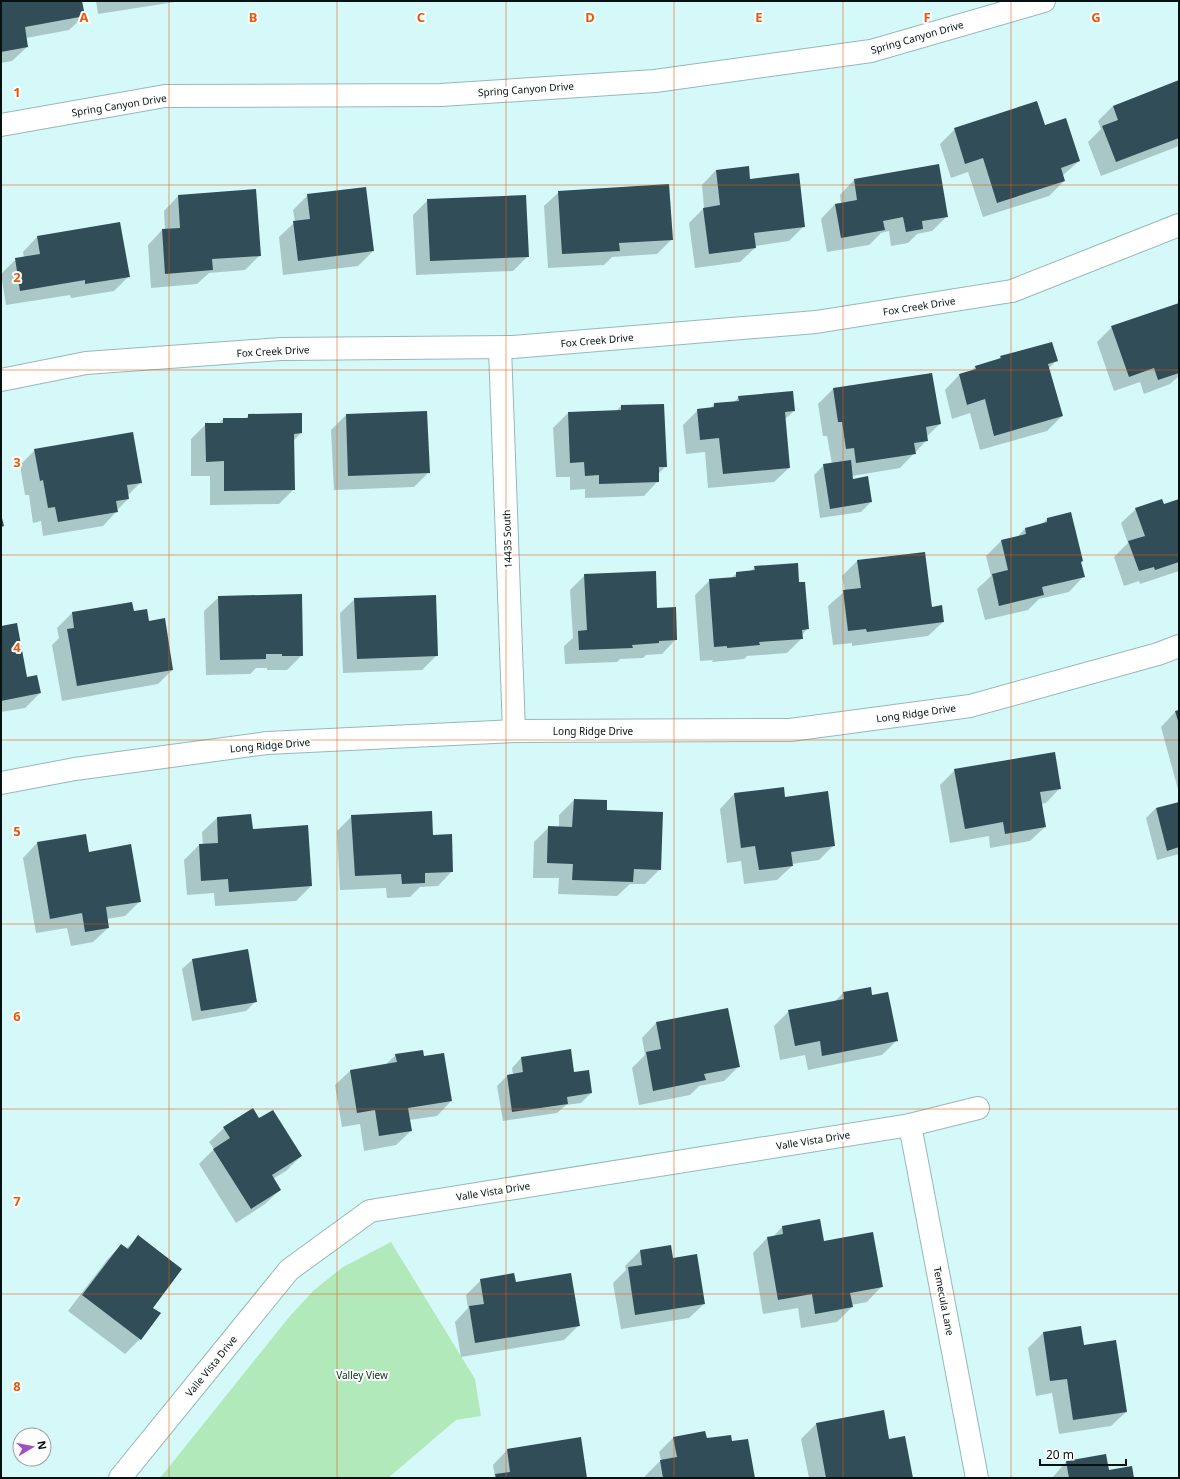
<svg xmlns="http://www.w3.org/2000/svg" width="1180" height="1479" viewBox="0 0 1180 1479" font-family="'Noto Sans',sans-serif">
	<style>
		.green { fill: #b2e9ba }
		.shadow { fill: #0003 }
		.building { fill: #314d57 }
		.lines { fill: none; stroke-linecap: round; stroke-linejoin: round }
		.street-casing { stroke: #96b8b8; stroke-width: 24 }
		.street { stroke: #fff; stroke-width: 22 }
		.grid { fill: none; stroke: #e8590c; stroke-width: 1; stroke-opacity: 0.55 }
		.labels { text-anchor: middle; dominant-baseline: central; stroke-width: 4; stroke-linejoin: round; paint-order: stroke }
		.street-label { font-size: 10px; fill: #061212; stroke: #fdfdfd }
		.park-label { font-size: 10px; fill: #043312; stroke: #fdfdfd }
		.grid-label { font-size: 13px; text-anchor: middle; font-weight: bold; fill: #e8590c; stroke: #fdfdfd; stroke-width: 4; stroke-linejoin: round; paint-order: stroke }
	</style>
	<rect width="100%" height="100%" fill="#d5f9f9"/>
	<!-- green -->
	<path class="green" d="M391 1242 475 1379 481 1416 456 1420 388 1478H160L290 1316 314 1290 343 1267Z"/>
	<!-- shadow -->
	<g class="shadow">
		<path d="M1 1H81L84 16 69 30 26 38 27 47 12 61 1 63Z"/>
		<path d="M96 1H176L175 2 98 14Z"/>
		<path d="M390 1H444L390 2Z"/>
		<path d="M1179 81V146L1101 176 1088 142 1101 129 1098 121 1113 106Z"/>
		<path d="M1044 126 1079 161 1062 176 1064 181 1049 196 983 217 968 172 951 178 940 144 955 129Z"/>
		<path d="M716 170 750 180 804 226 789 241 755 246V248L740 262 695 268 689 223 704 208 702 185Z"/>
		<path d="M854 180 947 216 932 231 917 234 908 243 891 246 889 231 881 233 869 245 827 252 821 219 835 204 841 203 840 195Z"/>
		<path d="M559 192 672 239 657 254 612 257 604 265 548 268 544 206Z"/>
		<path d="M308 195 373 251 358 266 283 275 279 237 295 222 293 210Z"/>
		<path d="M178 196 260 255 245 270 209 273 197 284 151 288 148 245 162 230H165L164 211Z"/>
		<path d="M428 200 528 256 513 271 416 275 413 215Z"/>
		<path d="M37 237 129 276 114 291 71 298 70 295 6 305 1 274 16 259 24 258 23 252Z"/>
		<path d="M1179 307V376L1170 384 1144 394 1140 382 1114 391 1097 342 1112 327Z"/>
		<path d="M1001 357 1056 361 1048 369 1062 416 1047 431 980 450 970 413 952 419 945 390 959 375 970 372 976 366 997 360Z"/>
		<path d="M833 389 940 424 926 437 927 440 900 468 852 476V480L871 502 861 512 820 518 814 475 824 465 832 464 827 436H823L818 404Z"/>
		<path d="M739 397 794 411 784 420 789 468 774 482 708 488 705 452 686 454 683 425 698 410 710 409 714 404 734 402Z"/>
		<path d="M621 406 666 466 658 474V481L644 496 585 498V489L570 490V477H556L553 428 568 413 616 411Z"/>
		<path d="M249 415 301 433 293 441 294 489 279 504 210 505V476H191V439L206 424H219L223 419H245Z"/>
		<path d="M346 415 429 472 414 487 334 490 331 430Z"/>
		<path d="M35 450 141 482 128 495V499L117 510V511L103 526 43 536 41 521 33 523 29 495H25L20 465Z"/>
		<path d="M1179 500V571L1140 584 1139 581 1124 586 1114 557 1128 543 1121 523 1136 509 1163 505Z"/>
		<path d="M1047 519 1082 561 1080 563 1083 577 1069 592 1039 599 1028 610 985 620 977 589 991 576 986 556 1001 541 1016 538 1025 529 1041 525Z"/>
		<path d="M857 561 931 608 943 622 928 636 852 646V643L833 645 828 606 845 591 842 576Z"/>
		<path d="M755 567 798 583 808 628 802 635V638L787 653 747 656 744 659 712 662 713 660 700 661 695 595 710 580 731 578 737 573 750 572Z"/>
		<path d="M585 575 656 609 676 639 662 654 646 655 643 658 620 659 617 662 565 664 564 646 573 638 570 590Z"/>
		<path d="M219 597 302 655 287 670H267V668H256L250 674 206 675 204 611Z"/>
		<path d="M355 599 437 655 422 670 343 673 340 613Z"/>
		<path d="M133 612 148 622 172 670 158 684 62 701 52 645 59 638 57 628 72 613Z"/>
		<path d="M1 627 26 678 40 693 25 708 1 712Z"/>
		<path d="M1179 711V793L1161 727 1175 712Z"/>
		<path d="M955 770 1060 788 1046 803 1041 804 1045 827 1030 841 990 848 989 836 950 843 940 785Z"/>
		<path d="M734 794 784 798 834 845 819 860 792 864V866L777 880 744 884 741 861 727 863 720 809Z"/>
		<path d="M574 800 605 811 660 869 645 884H630L617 896 558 894 559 878H533L534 842 549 827 559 828V815Z"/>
		<path d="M1179 803V854L1157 860 1146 818 1156 808Z"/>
		<path d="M352 816 433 836 452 871 438 886 420 887 410 897 387 898 386 888 340 890 337 831Z"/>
		<path d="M217 818 252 830 311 886 296 901 215 906 214 893 187 895 184 860 199 845H203L202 832Z"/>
		<path d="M37 843 88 853 140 901 125 916 106 919 108 928 93 942 71 946 67 928 36 933 23 858Z"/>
		<path d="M192 960 255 1002 246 1011 192 1021 182 969Z"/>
		<path d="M870 988 871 996 896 1041 882 1055 808 1070 805 1055 780 1060 774 1026 789 1011 834 1002 843 993Z"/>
		<path d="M656 1023 739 1066 724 1081 699 1086 690 1095 639 1105 632 1068 645 1055 642 1038Z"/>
		<path d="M396 1055 423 1058 451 1101 437 1116 409 1120 411 1131 396 1145 364 1151 360 1124 342 1127 335 1085 350 1071 386 1064Z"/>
		<path d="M521 1058 574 1074 591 1093 581 1103 566 1105 557 1113 503 1121 497 1086 507 1076 513 1075 512 1068Z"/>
		<path d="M259 1120 301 1156 286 1171 273 1179 280 1190 265 1204 236 1223 199 1164 214 1149 209 1142 224 1128Z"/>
		<path d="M782 1227 823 1242 881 1287 867 1302 851 1305 852 1307 837 1322 801 1328 798 1308 763 1314 753 1253 767 1238H772Z"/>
		<path d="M138 1237 152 1308 159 1313 140 1339 125 1354 68 1311 107 1260 121 1245 126 1249Z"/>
		<path d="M670 1246 672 1259 704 1304 689 1318 621 1329 613 1283 626 1270 625 1266 640 1251Z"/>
		<path d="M481 1280 515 1283 579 1325 564 1340 461 1357 455 1322 468 1308 466 1295Z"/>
		<path d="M1043 1333 1083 1346 1126 1412 1111 1426 1059 1434 1052 1393 1036 1396 1028 1348Z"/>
		<path d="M884 1412 889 1440 912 1478H809L801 1439 816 1424Z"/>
		<path d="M674 1437 731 1442 754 1478H646L645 1476 661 1460 659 1452Z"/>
		<path d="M507 1450 586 1478H493L495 1477 493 1465Z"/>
		<path d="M1066 1462 1108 1471 1133 1478H1052Z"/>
	</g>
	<!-- building -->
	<g class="building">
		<path d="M1 1H82L85 16 25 27 28 47 1 52Z"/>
		<path d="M1179 80V138L1116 162 1102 126 1118 120 1113 106Z"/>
		<path d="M1037 101 1045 125 1066 118 1080 161 1061 168 1065 181 997 203 983 158 965 164 954 128Z"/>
		<path d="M939 164 948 217 922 221 923 229 906 232 903 217 883 221 885 230 841 238 835 204 857 200 854 179Z"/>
		<path d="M749 166 750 179 799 173 805 227 754 233 756 248 709 254 703 208 720 205 716 170Z"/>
		<path d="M669 184 673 240 619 243 620 251 562 254 558 191Z"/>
		<path d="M366 187 374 251 298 261 293 221 310 219 307 194Z"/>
		<path d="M256 189 261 256 212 259 213 270 165 274 162 229 180 228 178 195Z"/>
		<path d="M526 195 529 257 430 261 427 199Z"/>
		<path d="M120 222 130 277 85 284V280L20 291 15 258 40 254 37 236Z"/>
		<path d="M1179 303V373L1158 380 1154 368 1129 377 1111 326Z"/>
		<path d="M1052 342 1058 361 1048 364 1063 416 994 436 985 399 967 405 959 374 976 369 975 366 1001 358 1000 356Z"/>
		<path d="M932 373 941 424 926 427 928 441 914 443 916 454 856 463 854 448 846 449 842 422H838L833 388Z"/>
		<path d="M793 391 795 411 785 412 790 468 723 474 719 438 700 440 697 409 714 407V403L739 401 738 396Z"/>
		<path d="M664 404 667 467H659V482L599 484V475L585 476 584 462 570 463 568 412 621 410V405Z"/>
		<path d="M427 411 430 473 348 476 346 414Z"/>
		<path d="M302 413V433L294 434 295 490 224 491V461L206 462 205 423H223V418H248V414Z"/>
		<path d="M133 432 142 483 127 485 129 499 116 501 118 512 58 522 55 507 48 508 43 480 40 481 34 449Z"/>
		<path d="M851 460 853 479 868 476 872 502 830 509 823 464Z"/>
		<path d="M1162 499 1164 504 1179 499V562L1155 570 1154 567 1139 571 1128 541 1145 536 1135 508Z"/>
		<path d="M1071 512 1083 561 1081 562 1085 577 1042 587 1044 595 999 606 992 574 1008 570 1001 540 1026 534 1025 528 1047 522V518Z"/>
		<path d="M1 514 4 526 1 527Z"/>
		<path d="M925 552 932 607 942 605 944 622 867 632 866 629 848 631 843 590 861 588 857 560Z"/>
		<path d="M798 563 799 582H805L809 629 802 630 803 639 759 642 760 645 727 648V646L714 647 709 579 736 577V572L755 570 754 566Z"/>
		<path d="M656 571 657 608 676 607 677 640 659 641V643L632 645 633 648 579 650 578 631 587 630 584 574Z"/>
		<path d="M302 594 303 656H282V654H266V659L220 660 218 596Z"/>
		<path d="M436 595 438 656 357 659 354 598Z"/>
		<path d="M132 602 134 611 147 609 149 621 165 618 173 670 77 686 67 629 74 628 72 612Z"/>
		<path d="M17 623 27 677 37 675 41 693 1 701V626Z"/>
		<path d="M1179 710V724L1175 711Z"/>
		<path d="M1055 752 1061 789 1040 792 1046 827 1005 834 1003 822 965 829 954 769Z"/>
		<path d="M784 787 785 797 828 791 835 846 791 852 793 866 759 870 755 846 741 848 734 793Z"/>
		<path d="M574 799 607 800V810L663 812 661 870 634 869 633 882 572 880 573 864 547 863 548 826 572 827Z"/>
		<path d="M1179 802V847L1167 851 1156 808Z"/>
		<path d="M432 811 433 835 452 834 453 872 425 873V883L402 884 401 874 355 876 351 815Z"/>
		<path d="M251 814 253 829 308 825 312 886 229 892 228 879 201 881 199 844 218 843 217 817Z"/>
		<path d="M86 834 89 852 131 844 141 902 106 907 109 928 85 932 82 913 50 919 37 842Z"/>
		<path d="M248 949 257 1002 201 1011 192 959Z"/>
		<path d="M871 987 872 995 888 992 898 1041 822 1056 820 1041 795 1046 788 1010 844 999 843 992Z"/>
		<path d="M728 1008 740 1067 704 1074 706 1080 653 1091 646 1052 661 1049 656 1022Z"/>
		<path d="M571 1049 574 1072 589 1070 592 1093 567 1097 568 1104 512 1112 507 1075 523 1072 521 1057Z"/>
		<path d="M423 1050 424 1056 444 1053 452 1101 408 1108 412 1131 379 1136 375 1110 357 1113 350 1070 397 1062 395 1054Z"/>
		<path d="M253 1108 259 1118 273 1110 302 1156 272 1175 281 1190 251 1209 213 1149 230 1138 223 1127Z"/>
		<path d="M820 1219 824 1241 873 1232 883 1287 850 1293 853 1307 815 1314 812 1294 778 1300 767 1237 783 1234 782 1226Z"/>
		<path d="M138 1235 182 1269 153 1308 161 1313 141 1340 82 1295 121 1244 128 1249Z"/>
		<path d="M671 1245 673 1258 697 1254 705 1304 635 1315 628 1267 642 1265 640 1250Z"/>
		<path d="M514 1273 516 1282 571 1273 580 1326 475 1343 469 1306 484 1304 480 1279Z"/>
		<path d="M1081 1326 1084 1345 1116 1340 1127 1412 1073 1420 1067 1379 1050 1381 1043 1332Z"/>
		<path d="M884 1410 889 1439 905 1436 913 1478H863V1477L826 1478 816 1423Z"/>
		<path d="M705 1431 707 1438 731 1435 732 1441 748 1439 755 1478H663L660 1460 677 1457 673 1437Z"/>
		<path d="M581 1437 587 1478H496L495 1474 510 1472 507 1449Z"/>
		<path d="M1106 1454 1109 1470 1132 1466 1134 1478H1069L1066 1461Z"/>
	</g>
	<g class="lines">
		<!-- street casing -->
		<g class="street-casing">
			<g id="street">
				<path d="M1 125 165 96 441 95 655 81 871 51 1044 1"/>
				<path d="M500 348 514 731"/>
				<path d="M1 380 86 363 281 349 513 347 816 322 1012 291 1179 225"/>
				<path d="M1 783 75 769 267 743 514 731 790 730 970 706 1158 654 1179 646"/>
				<path d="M910 1125 977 1478"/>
				<path d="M120 1478 289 1270 370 1211 910 1125 978 1108"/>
			</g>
		</g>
		<!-- street -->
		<use href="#street" class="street"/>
	</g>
	<!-- grid -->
	<path class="grid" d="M169 1V1478M337 1V1478M506 1V1478M674 1V1478M843 1V1478M1011 1V1478M1 185H1179M1 370H1179M1 555H1179M1 740H1179M1 924H1179M1 1109H1179M1 1294H1179"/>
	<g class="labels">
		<!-- street labels -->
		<g class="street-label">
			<text transform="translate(917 37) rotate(-16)">Spring Canyon Drive</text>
			<text transform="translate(526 89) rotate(-4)">Spring Canyon Drive</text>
			<text transform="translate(119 105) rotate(-9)">Spring Canyon Drive</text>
			<text transform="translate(919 306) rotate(-9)">Fox Creek Drive</text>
			<text transform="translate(597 340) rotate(-5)">Fox Creek Drive</text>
			<text transform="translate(273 351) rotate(-3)">Fox Creek Drive</text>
			<text transform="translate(507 539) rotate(-92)">14435 South</text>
			<text transform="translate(916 713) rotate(-8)">Long Ridge Drive</text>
			<text x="593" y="731">Long Ridge Drive</text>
			<text transform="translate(270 745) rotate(-5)">Long Ridge Drive</text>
			<text transform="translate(813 1140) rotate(-9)">Valle Vista Drive</text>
			<text transform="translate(493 1191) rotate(-9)">Valle Vista Drive</text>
			<text transform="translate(944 1301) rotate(79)">Temecula Lane</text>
			<text transform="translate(211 1366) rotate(-51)">Valle Vista Drive</text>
		</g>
		<!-- park labels -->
		<g class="park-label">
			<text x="362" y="1375">Valley View</text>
		</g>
	</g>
	<g class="grid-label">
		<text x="84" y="22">A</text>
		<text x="253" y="22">B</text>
		<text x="421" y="22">C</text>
		<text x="590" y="22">D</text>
		<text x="759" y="22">E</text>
		<text x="927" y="22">F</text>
		<text x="1096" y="22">G</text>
		<text x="17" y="97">1</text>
		<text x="17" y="282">2</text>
		<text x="17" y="467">3</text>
		<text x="17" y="652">4</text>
		<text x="17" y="836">5</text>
		<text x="17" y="1021">6</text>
		<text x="17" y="1206">7</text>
		<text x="17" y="1391">8</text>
	</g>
	<!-- border -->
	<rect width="1180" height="1479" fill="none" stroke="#061212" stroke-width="4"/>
	<!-- north arrow -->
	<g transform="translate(32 1447) rotate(80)"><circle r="19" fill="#fdfdfd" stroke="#9a9f9f"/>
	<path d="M0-3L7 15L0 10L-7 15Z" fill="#a050c0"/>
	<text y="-6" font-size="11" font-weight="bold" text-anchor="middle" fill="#061212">N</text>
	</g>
	<!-- scale -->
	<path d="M1040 1459v6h86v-6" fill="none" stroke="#061212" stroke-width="2"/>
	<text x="1046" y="1459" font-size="12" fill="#061212" stroke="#fdfdfd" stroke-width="3" paint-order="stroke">20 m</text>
</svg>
